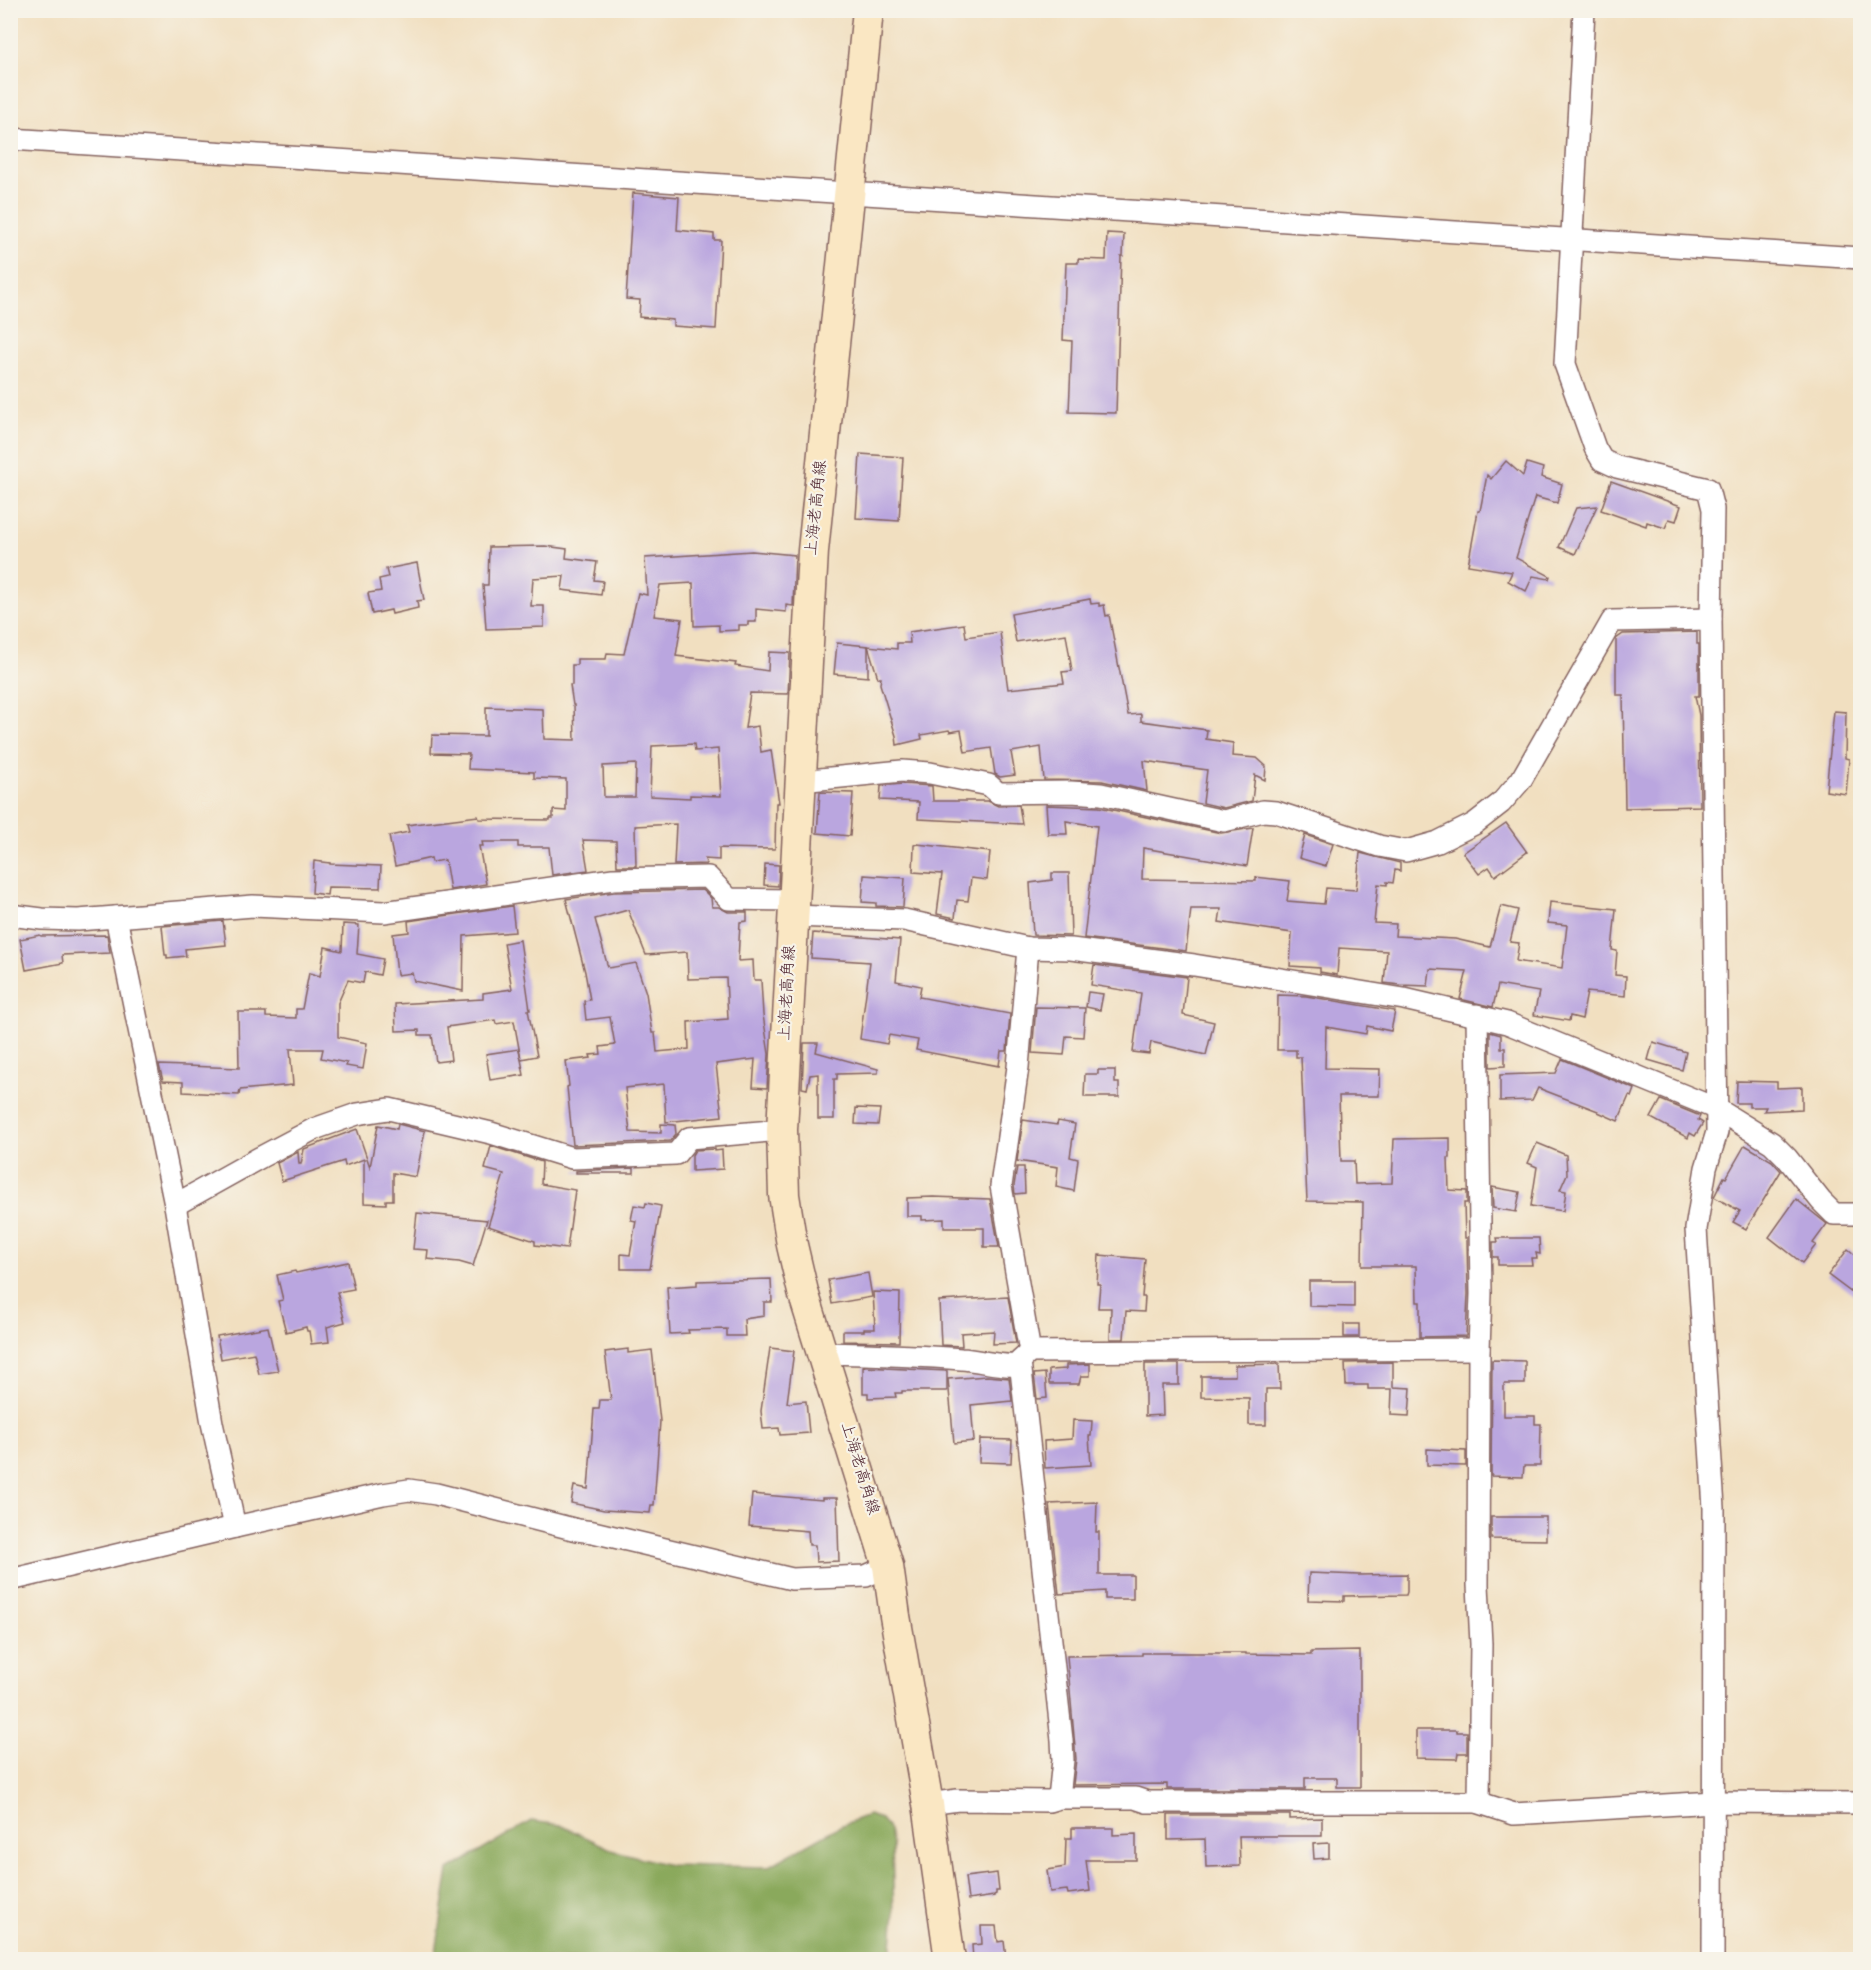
<svg xmlns="http://www.w3.org/2000/svg" width="1871" height="1970" viewBox="0 0 1871 1970" font-family="'Gochi Hand','Klee One',sans-serif">
	<style>
		.forest { fill: #8aa95c; stroke: #6a6444; stroke-width: 1.5 }
		.building { fill: #baa6df; fill-rule: evenodd }
		.lines { fill: none; stroke-linecap: round; stroke-linejoin: round }
		.street-casing { stroke: #84625f; stroke-width: 24 }
		.secondary-casing { stroke: #84625f; stroke-width: 33 }
		.street { stroke: #fff; stroke-width: 21 }
		.secondary { stroke: #fae7c3; stroke-width: 30 }
		.labels { text-anchor: middle; dominant-baseline: central; stroke-width: 4.5; stroke-linejoin: round; paint-order: stroke }
		.street-label { font-size: 16px; fill: #4a1f2b; stroke: #f7f3e8 }
	</style>
	<rect width="100%" height="100%" fill="#f7f3e8"/>
	<filter id="ink" filterUnits="userSpaceOnUse"><feTurbulence type="fractalNoise" baseFrequency=".0167" numOctaves="2"/><feDisplacementMap in="SourceGraphic" scale="12" xChannelSelector="R" yChannelSelector="G"/><feConvolveMatrix kernelMatrix="1 2 1 2 8 2 1 2 1" color-interpolation-filters="sRGB"/></filter>
	<filter id="wash" filterUnits="userSpaceOnUse"><feTurbulence type="fractalNoise" baseFrequency=".008" numOctaves="4" result="noise"/><feDisplacementMap in="SourceGraphic" scale="24" xChannelSelector="R" yChannelSelector="G"/><feGaussianBlur stdDeviation="1.35" result="paint"/><feColorMatrix in="noise" values="0 0 0 0 0 0 0 0 0 0 0 0 0 0 0 0 0 1.4 0 .05"/><feComposite in="paint" operator="in"/></filter>
	<g filter="url(#wash)">
		<rect width="100%" height="100%" fill="#f1dfc0"/>
		<!-- forest -->
		<path class="forest" d="M868 1815 881 1819 889 1830 892 1844 894 1920 891 1959H435L449 1870 531 1821 560 1825 615 1851 669 1865 768 1867 842 1825Z"/>
		<g id="blocks">
			<!-- building -->
			<g class="building">
				<path d="M633 193 679 197 677 230 714 234V240H721L716 329 673 326V320L639 317 640 300 626 299Z"/>
				<path d="M1107 233 1124 234 1123 256H1121L1116 413 1069 412 1072 341 1063 340 1066 263H1078V259L1106 260Z"/>
				<path d="M860 454 903 457 899 521 856 518Z"/>
				<path d="M1506 461 1523 476 1527 463 1543 468 1541 477 1562 484 1557 503 1535 497 1516 558 1550 576 1549 579 1533 576 1526 591 1508 581 1512 572 1468 565 1478 511H1480L1487 475 1491 479Z"/>
				<path d="M1611 481 1681 506 1676 521 1669 519 1665 528 1647 522 1646 526 1601 510Z"/>
				<path d="M1597 506 1575 554 1559 547 1576 508Z"/>
				<path d="M545 546 567 549 566 558 597 562 594 580 603 581 601 595 562 590 564 576 533 578 531 606H544V627L486 629 483 585H488L489 547Z"/>
				<path d="M752 551 795 555 793 606 786 605V612L756 609V622H748V625H739V630L719 631V625L694 626 693 583 660 585 654 616 682 619 676 656 736 663 735 666 768 671 769 652 790 653 788 694 750 693 745 728 758 726 761 752 771 750 779 803H776L775 849 719 848V860L705 859 706 864 674 865 676 824 635 826 636 866H617L616 841 583 840 588 870 552 875 549 847H518V842H482L483 846H479L486 884 450 890 445 860 432 862 431 858 395 866 389 836 409 832 407 825 478 816 479 819 550 820V818H553V810L566 811V779L534 778V772L468 769 469 754 431 753 432 735 486 736V707L543 709 544 739 575 740 574 705H573L570 685H572V665H577V659H606L607 653 624 654 638 593 647 595 645 558ZM694 744 695 751 718 749 721 796 690 795V798L650 796 652 746ZM636 764 635 797H604L603 766Z"/>
				<path d="M417 563 424 600 417 601 418 608 392 614 391 610 372 614 368 593 381 591 379 579 388 577 386 569Z"/>
				<path d="M1090 599 1091 604 1099 603V606L1104 605 1106 616 1109 615 1128 715 1141 714V721L1207 730 1206 739 1233 743 1232 756 1257 758 1266 766 1265 780 1255 775 1252 801 1224 808 1203 803 1207 770 1144 761 1147 791 1102 781 1044 780 1041 747 1011 752 1015 775 1000 777 995 774 991 748 965 752 961 730 950 732 949 730 921 735 922 739 897 745 896 736 880 684 881 678H878L868 646 897 649V643H910L909 632 964 624 966 637 1000 632 1008 689 1064 683 1062 672 1072 671 1066 634 1016 642 1011 614Z"/>
				<path d="M1697 632V644H1699V696H1695L1699 715 1700 806 1625 808 1623 695H1616V639L1623 634Z"/>
				<path d="M837 643 868 646V677L834 674Z"/>
				<path d="M1834 711 1846 712 1845 758 1849 759 1846 794 1826 791Z"/>
				<path d="M902 784 932 786 933 801H988L998 806 1019 805 1022 824 918 819 919 802 880 800 881 786Z"/>
				<path d="M820 792 853 793 850 836 817 833Z"/>
				<path d="M1046 805 1099 807 1221 833 1253 828 1247 866 1143 848 1142 879 1256 881V877L1290 881 1287 901 1324 904 1326 888 1356 890 1360 853 1400 863V871L1395 870 1393 883 1387 882V885L1378 884 1374 923 1396 924 1395 936 1455 939 1490 947 1501 906 1518 910 1510 942 1519 943 1516 961 1562 968 1567 925 1548 923 1550 902 1616 909 1612 950 1617 951 1615 975 1626 976 1625 996 1587 992 1582 1019 1570 1016 1569 1021 1534 1015 1539 992 1498 985 1493 1007 1460 999 1467 971 1430 969 1428 986 1400 985 1384 983 1387 951 1339 948 1337 975 1320 972V968L1290 966 1292 933 1219 922 1221 909H1191L1186 951 1084 938 1097 826 1066 821 1067 834H1048Z"/>
				<path d="M1506 823 1527 852 1495 876 1489 867 1479 874 1463 853Z"/>
				<path d="M1305 835 1333 844 1326 866 1299 858Z"/>
				<path d="M917 844 990 852 987 880 971 878 968 901 957 900 955 918 937 914 942 874 913 872 914 845Z"/>
				<path d="M314 861 330 863V864L381 866 380 888 328 887 327 895 312 893Z"/>
				<path d="M765 864 779 865 778 886 764 885Z"/>
				<path d="M1052 873H1069L1071 936 1033 935 1030 883 1052 880Z"/>
				<path d="M864 875 905 878 903 907 876 906V903L862 902Z"/>
				<path d="M703 890 711 898 712 907H719L728 912H747V921L740 922 738 961 753 960 754 980H761L763 1015 769 1054 767 1088 753 1087 755 1059 716 1064 722 1116 666 1122 664 1084 625 1088 630 1132 661 1133V1124L675 1125 676 1134 670 1141 573 1145 567 1087 569 1086 566 1061 591 1058 590 1055 601 1054 600 1047 615 1045 610 1017 586 1020 584 1001 590 1000 585 972 566 899 614 892ZM628 910 646 955 687 952 688 979 726 978 728 1019 688 1022 689 1049 657 1052 655 1033H652L646 993 636 963 609 968 607 964 595 919Z"/>
				<path d="M512 906 515 932 464 936 463 991 414 981 412 973 397 975 393 934 409 932 408 921Z"/>
				<path d="M223 921 226 945 185 949 186 956 167 958V955H165L162 926Z"/>
				<path d="M343 924 359 925 357 954 383 959 380 975 365 972 363 983 348 980 338 1003V1037L367 1043 363 1069 346 1066 347 1063 321 1058 323 1049H290L293 1085 240 1090 239 1095 183 1092V1082L163 1081 159 1065 239 1068 238 1012H266V1017L296 1018V1009H302L309 973 320 976 325 947 342 951Z"/>
				<path d="M813 933 900 940 896 981 921 986 919 997 1010 1014 1007 1051H1001L999 1066 916 1050 918 1040 889 1035 887 1044 860 1039 870 962 811 958Z"/>
				<path d="M40 935 41 936 107 935 110 953 62 955 63 963 26 970 20 939Z"/>
				<path d="M520 940 530 1010H528L537 1056 521 1059 514 1021 496 1024 495 1020 447 1027 451 1060 436 1062 432 1035H419V1030L396 1031 395 1004 483 999V993L512 989 504 943Z"/>
				<path d="M1094 965 1187 977 1183 1015 1214 1022 1206 1055 1151 1042 1149 1054 1133 1052 1141 993 1091 985Z"/>
				<path d="M1088 992 1103 994 1100 1010 1086 1007Z"/>
				<path d="M1278 995 1306 996 1395 1011 1391 1031 1367 1026 1366 1034 1326 1027 1325 1068 1380 1069 1379 1096H1339L1341 1161H1354L1355 1184 1392 1183 1394 1139 1450 1138V1158H1448L1449 1190 1467 1191V1203H1464L1465 1238H1467L1468 1294 1466 1336 1420 1337V1302H1417L1416 1266H1362L1363 1202 1307 1201 1301 1057H1296V1050H1277Z"/>
				<path d="M1036 1007 1085 1008 1083 1037 1066 1036 1064 1055 1032 1053Z"/>
				<path d="M1490 1032 1501 1035V1048H1505V1066L1490 1067Z"/>
				<path d="M1653 1042 1686 1052 1682 1070 1648 1060Z"/>
				<path d="M804 1043H818L816 1052 878 1069V1073L837 1074V1079H834V1119H818V1074L810 1075 807 1089 802 1088Z"/>
				<path d="M519 1049 524 1075 490 1080 486 1054Z"/>
				<path d="M1562 1059 1635 1089 1632 1097 1629 1096 1618 1121 1598 1112V1111L1538 1088 1532 1100 1500 1101V1075L1556 1073Z"/>
				<path d="M1098 1070H1115V1083H1119V1097H1084L1085 1074H1098Z"/>
				<path d="M1737 1081 1777 1082V1088L1802 1087V1109L1764 1111 1766 1107H1749V1103H1736Z"/>
				<path d="M1661 1100 1700 1116 1698 1120 1703 1123 1695 1136 1690 1133 1688 1138 1651 1118Z"/>
				<path d="M856 1108 880 1109 878 1125 855 1124Z"/>
				<path d="M1023 1120 1057 1125 1058 1121 1075 1124 1070 1157 1078 1159 1074 1191 1056 1187 1058 1167 1017 1161Z"/>
				<path d="M398 1124 425 1131 416 1177 393 1173V1200H386V1204L364 1203V1159L345 1166 344 1161 282 1181 277 1163 298 1152 299 1164H301L304 1149 357 1129 370 1167 378 1125 397 1129Z"/>
				<path d="M1537 1143 1566 1155 1567 1174 1560 1190 1566 1191 1563 1211 1531 1206 1537 1167 1528 1163Z"/>
				<path d="M1745 1145 1772 1161 1781 1171 1746 1229 1733 1222 1740 1211 1714 1197 1724 1177 1726 1178Z"/>
				<path d="M491 1146 542 1162 541 1184 575 1190 567 1249 535 1245V1241L488 1226 504 1174 485 1169Z"/>
				<path d="M715 1149V1151L722 1150 723 1169 692 1171V1155L695 1150Z"/>
				<path d="M1017 1167H1024L1025 1193 1015 1194 1014 1186Z"/>
				<path d="M634 1168V1173H576V1171Z"/>
				<path d="M1492 1187 1520 1192 1516 1212 1493 1208Z"/>
				<path d="M933 1197 990 1199 999 1247H984V1228H944V1219L922 1220V1216H907V1198Z"/>
				<path d="M1796 1199 1827 1224 1813 1243 1816 1245 1802 1263 1769 1237Z"/>
				<path d="M646 1203 661 1206 650 1269H621V1254L630 1255 636 1221 631 1220 634 1205 645 1207Z"/>
				<path d="M417 1213 487 1220 473 1266 459 1262 427 1259 428 1250 413 1249Z"/>
				<path d="M1497 1238H1539L1540 1254 1536 1253 1537 1258H1531L1532 1265H1498V1257H1493V1242H1498Z"/>
				<path d="M1848 1249 1860 1259V1299L1828 1275Z"/>
				<path d="M1099 1255 1145 1259 1142 1297H1145L1144 1312 1126 1311 1124 1339H1110L1111 1308H1098L1100 1284H1097Z"/>
				<path d="M348 1262 354 1289 337 1292 345 1322 327 1327 329 1342 311 1344 309 1331H307L306 1327 286 1332 278 1301 283 1300 277 1275 295 1271 296 1273Z"/>
				<path d="M868 1273 872 1297 832 1304 828 1280Z"/>
				<path d="M771 1279 772 1302H764V1316L744 1319 745 1336H727V1329L688 1330 689 1333 670 1334 667 1287 697 1285V1281Z"/>
				<path d="M1309 1281H1354V1307L1309 1306Z"/>
				<path d="M873 1292 900 1293 899 1342 843 1341V1331H864V1329H875Z"/>
				<path d="M1008 1297 1016 1343 993 1344 994 1331 961 1333 962 1346 941 1345 939 1301Z"/>
				<rect x="1344" y="1324" width="15" height="13"/>
				<path d="M268 1327 278 1371 259 1374 254 1353 221 1359 217 1336Z"/>
				<path d="M770 1348 794 1351 787 1403 806 1401 809 1433 780 1435 779 1428 763 1429 761 1411Z"/>
				<path d="M628 1349V1353L652 1350 660 1421 654 1505H651L650 1513 604 1510 571 1503 574 1486 588 1489 594 1409H599L600 1400H611L605 1352Z"/>
				<path d="M1492 1360 1525 1361V1384H1504V1416H1535V1424H1541L1540 1466H1524L1523 1477 1491 1476Z"/>
				<path d="M1393 1362V1387L1411 1388 1409 1416 1391 1415 1392 1389H1368V1385H1346L1345 1363Z"/>
				<path d="M1090 1364V1376H1081L1079 1384H1049V1370L1066 1369V1365Z"/>
				<path d="M1145 1364H1179V1385H1162L1163 1415 1145 1416Z"/>
				<path d="M1279 1364 1280 1389H1266V1425H1249V1398L1201 1397V1376H1235V1365Z"/>
				<path d="M863 1367 947 1371V1391H902V1393H895L896 1397 868 1398V1393H863Z"/>
				<path d="M1045 1373 1047 1398 1037 1399 1034 1374Z"/>
				<path d="M987 1376 1009 1378 1012 1401 971 1405 974 1441 954 1443 948 1379Z"/>
				<path d="M1073 1420 1092 1421 1091 1436H1089L1091 1465 1045 1468 1044 1441 1072 1439Z"/>
				<path d="M980 1439 1012 1440 1011 1463 979 1462Z"/>
				<path d="M1427 1449 1466 1451V1466L1427 1465Z"/>
				<path d="M752 1494 822 1500V1498H837L839 1561 816 1562 815 1545H809L808 1531 749 1526Z"/>
				<path d="M1097 1502 1096 1532H1099V1575H1133V1599H1105V1591L1059 1594 1049 1504Z"/>
				<path d="M1491 1517H1546V1540L1491 1539Z"/>
				<path d="M1309 1573 1359 1575 1407 1574V1592L1406 1595 1344 1596V1601L1308 1600Z"/>
				<path d="M1360 1651V1787H1337V1778H1305V1789H1167V1784L1073 1785 1076 1759 1067 1656 1142 1655V1653H1246V1654L1311 1655V1652Z"/>
				<path d="M1416 1730H1457V1732H1467V1753H1458L1457 1759 1416 1758Z"/>
				<path d="M1168 1815H1290V1819L1322 1818V1836H1239L1240 1866 1206 1867 1205 1839 1168 1840Z"/>
				<path d="M1072 1828H1113V1835L1136 1834V1860H1086L1090 1891 1068 1894 1067 1890 1050 1892 1047 1870 1065 1867 1066 1838H1072Z"/>
				<path d="M1329 1843V1858L1314 1859 1313 1844Z"/>
				<path d="M997 1873 999 1891H996V1894L994 1895V1896L968 1900 965 1877Z"/>
				<path d="M981 1926H996L998 1942 1004 1941 1006 1959H973L972 1945 982 1944Z"/>
			</g>
		</g>
	</g>
	<g filter="url(#ink)">
		<use href="#blocks" fill-opacity="0" stroke="#84625f" stroke-width="1.5"/>
		<g class="lines">
			<!-- street casing -->
			<g class="street-casing">
				<g id="street">
					<path d="M1584 10 1565 364 1595 448 1602 460 1617 467 1708 489 1713 509 1711 619 1717 1132 1706 1168 1696 1229 1714 1508 1713 1960"/>
					<path d="M10 139 1860 258"/>
					<path d="M800 781 902 771 930 773 989 785 998 793 1071 792 1101 794 1224 821 1263 811 1276 812 1379 846 1406 851 1438 842 1474 824 1501 803 1521 780 1612 621 1711 619"/>
					<path d="M10 915 42 919 78 920 253 906 384 912 613 879 708 877 729 899 793 900"/>
					<path d="M793 916 904 920 1028 948 1071 949 1194 965 1404 999 1507 1023 1717 1109 1772 1143 1787 1158 1821 1201 1834 1214H1860"/>
					<path d="M116 917 175 1205 212 1423 235 1527"/>
					<path d="M1028 948 1018 1067 1001 1186 1030 1352"/>
					<path d="M175 1205 261 1157 314 1129 357 1114 389 1109 491 1133 572 1158 676 1154 689 1138 782 1130"/>
					<path d="M821 1353C868 1354 914 1355 961 1359 980 1360 1000 1367 1020 1365"/>
					<path d="M10 1580 235 1527 383 1494 409 1490 436 1494 577 1530 593 1532 792 1579 866 1576 888 1566"/>
					<path d="M1059 1798 1063 1760 1062 1740 1020 1361 1030 1352 1479 1349"/>
					<path d="M1477 1802 1479 1799 1481 1644 1478 1585 1479 1349 1481 1294 1477 1015"/>
					<path d="M928 1804 958 1800 1049 1801 1059 1798H1135L1147 1802H1477L1514 1814 1714 1802 1860 1803"/>
				</g>
			</g>
			<!-- secondary casing -->
			<g class="secondary-casing">
				<path id="secondary" d="M868 10 813 551 782 1130 784 1195 792 1245 803 1292 888 1566 895 1616 928 1804 950 1960"/>
			</g>
			<!-- street -->
			<use href="#street" class="street"/>
			<!-- secondary -->
			<use href="#secondary" class="secondary"/>
		</g>
	</g>
	<g class="labels">
		<!-- street labels -->
		<g class="street-label">
			<text transform="translate(818 508) rotate(-84)">上海老高角線</text>
			<text transform="translate(789 993) rotate(-87)">上海老高角線</text>
			<text transform="translate(858 1469) rotate(73)">上海老高角線</text>
		</g>
	</g>
	<!-- margin -->
	<rect width="1871" height="1970" fill="none" stroke="#f7f3e8" stroke-width="36"/>
</svg>
